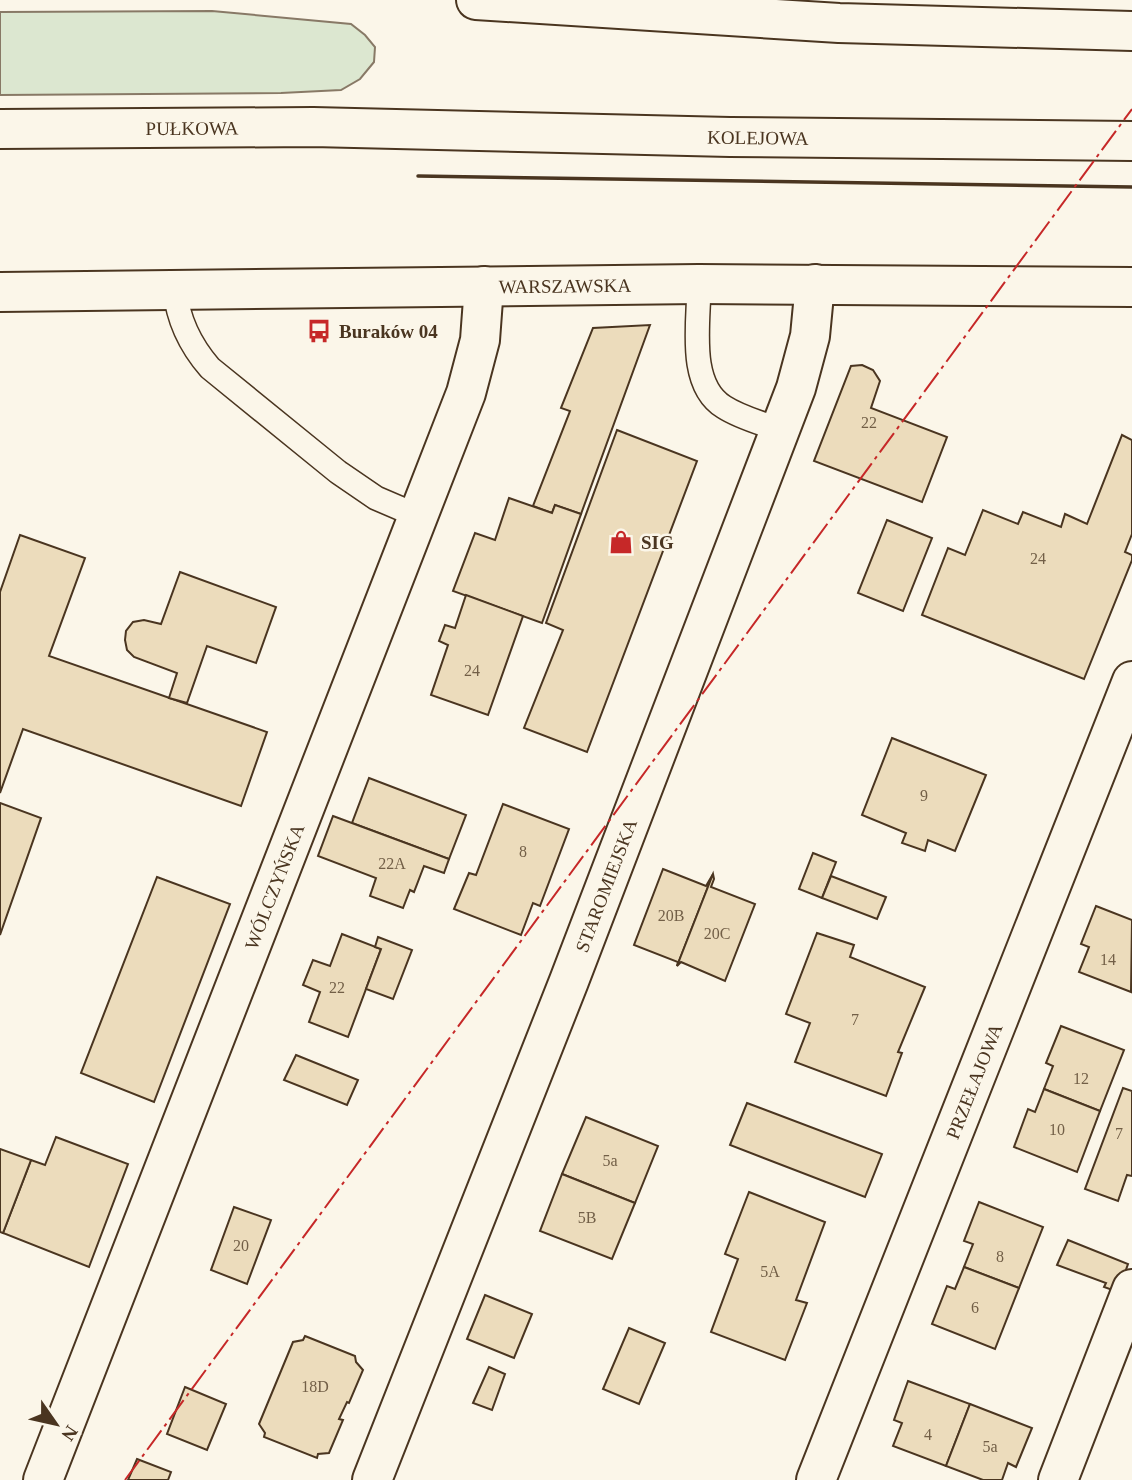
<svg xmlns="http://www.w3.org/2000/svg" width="1132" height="1480" viewBox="0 0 1132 1480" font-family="'Times New Roman',serif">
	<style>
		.green { fill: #dce7d0; stroke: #887966; stroke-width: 2 }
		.building { fill: #ecdcbc; stroke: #4a3520; stroke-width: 2 }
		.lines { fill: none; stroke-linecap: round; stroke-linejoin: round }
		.lane-casing { stroke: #4a3520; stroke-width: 26 }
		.street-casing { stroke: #4a3520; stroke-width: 42 }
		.highway-casing { stroke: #4a3520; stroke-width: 42 }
		.lane { stroke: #fbf6e9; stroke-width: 23 }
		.street { stroke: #fbf6e9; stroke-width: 38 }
		.highway { stroke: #fbf6e9; stroke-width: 38 }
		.wall { stroke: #4a3520; stroke-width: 3.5 }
		.power { stroke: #c62828; stroke-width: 2; stroke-dasharray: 24 5 3.5 5; stroke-linecap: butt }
		.labels { text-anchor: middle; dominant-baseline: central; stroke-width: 5; stroke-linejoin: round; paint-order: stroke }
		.number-label { font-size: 16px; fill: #725f47 }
		.street-label { font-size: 19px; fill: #4a3520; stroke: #fbf6e9 }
		.poi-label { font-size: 19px; font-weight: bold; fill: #4a3520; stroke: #fbf6e9; text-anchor: start }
	</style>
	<rect width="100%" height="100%" fill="#fbf6e9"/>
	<!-- green -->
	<path class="green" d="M212 11 351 24 365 35 375 47 374 62 360 79 341 90 281 93 0 95V12Z"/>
	<!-- building -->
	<g class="building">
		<path d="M650 325 581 514 555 505 552 513 533 506 570 411 561 408 593 328Z"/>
		<path d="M862 365 873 370 880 381 871 408 947 437 922 502 814 461 851 366Z"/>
		<path d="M617 430 697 461 587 752 524 728 563 630 546 623Z"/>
		<path d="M1122 435 1132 440V534L1125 552 1132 555V560L1084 679 922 615 948 548 965 555 983 510 1018 524 1023 512 1061 527 1065 514 1087 524Z"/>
		<path d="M509 498 552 513 555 505 581 514 542 623 453 591 475 533 495 540Z"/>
		<path d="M887 520 932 538 903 611 858 593Z"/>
		<path d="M20 535 85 558 49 656 267 732 241 806 23 729 0 793V592Z"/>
		<path d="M180 572 276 607 256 663 207 646 187 703 169 698 177 673 134 657 127 650 125 640 126 631 133 622 144 620 161 624Z"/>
		<path d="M466 595 523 616 488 715 431 695 448 645 439 641 445 625 455 628Z"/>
		<path d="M892 738 986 775 955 851 928 840 925 851 902 843 906 833 862 815Z"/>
		<path d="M369 778 466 815 449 859 352 823Z"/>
		<path d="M0 803 41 818 0 935Z"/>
		<path d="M503 804 569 829 540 906 533 903 521 935 454 909 469 873 476 875Z"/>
		<path d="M333 816 449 859 444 873 424 866 414 892 410 890 403 908 370 896 376 878 318 856Z"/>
		<path d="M813 853 836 862 822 898 799 889Z"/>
		<path d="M663 869 706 886 713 874 677 966 678 962 634 945Z"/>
		<path d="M713 874 714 879 711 887 755 904 725 981 681 962 677 966Z"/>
		<path d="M831 876 886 897 877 919 822 898Z"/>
		<path d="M157 877 230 904 154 1102 81 1073Z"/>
		<path d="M1096 906 1132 920 1131 992 1079 972 1089 947 1081 944Z"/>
		<path d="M817 933 854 945 850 957 925 987 898 1052 902 1053 886 1096 795 1062 810 1023 786 1014Z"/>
		<path d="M342 934 381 949 348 1037 309 1022 320 992 303 985 313 960 330 966Z"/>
		<path d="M378 937 412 950 393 999 366 989 381 949 375 947Z"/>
		<path d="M1061 1026 1124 1050 1100 1111 1044 1089 1053 1066 1046 1063Z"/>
		<path d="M296 1055 358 1080 347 1105 284 1080Z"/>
		<path d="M1123 1088 1132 1091V1176L1127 1175 1118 1201 1085 1189Z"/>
		<path d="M1044 1089 1100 1111 1077 1172 1014 1147 1028 1109 1035 1112Z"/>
		<path d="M747 1103 882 1154 865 1197 730 1145Z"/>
		<path d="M586 1117 658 1146 635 1203 562 1174Z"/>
		<path d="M56 1137 128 1164 89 1267 3 1233 31 1160 45 1165Z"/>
		<path d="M0 1149 31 1160 3 1233 0 1232Z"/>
		<path d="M562 1174 635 1203 612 1259 540 1231Z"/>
		<path d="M749 1192 825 1222 796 1300 807 1303 785 1360 711 1332 738 1259 725 1254Z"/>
		<path d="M979 1202 1043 1227 1019 1288 964 1267 973 1244 964 1241Z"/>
		<path d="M234 1207 271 1220 247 1284 211 1270Z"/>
		<path d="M1068 1240 1128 1264 1118 1292 1104 1287 1106 1283 1057 1265Z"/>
		<path d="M964 1267 1019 1288 995 1349 932 1324 947 1286 955 1289Z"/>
		<path d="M485 1295 532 1314 514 1358 467 1339Z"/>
		<path d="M629 1328 665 1343 639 1404 603 1389Z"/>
		<path d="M305 1336 355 1356 356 1362 363 1370 349 1403 347 1402 339 1419 343 1420 329 1453 318 1454 317 1458 264 1437 265 1433 259 1424 293 1342 303 1340Z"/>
		<path d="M489 1367 505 1374 492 1410 473 1403Z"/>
		<path d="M908 1381 970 1404 946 1466 893 1446 902 1423 894 1420Z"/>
		<path d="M185 1387 226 1404 207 1450 167 1434Z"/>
		<path d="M970 1404 1032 1428 1016 1467 1008 1463 1002 1480H983L946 1466Z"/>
		<path d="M137 1459 171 1472 168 1480H128Z"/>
	</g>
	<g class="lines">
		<!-- lane casing -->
		<g class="lane-casing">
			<g id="lane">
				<path d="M699 284C699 322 687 384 724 407 741 418 762 423 780 430"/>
				<path d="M175 290C178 320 190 345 210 368L338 472 376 498 418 516"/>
			</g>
		</g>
		<!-- street casing -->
		<g class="street-casing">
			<g id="street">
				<path id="s1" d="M0 292 699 284 1132 287"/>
				<path id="s2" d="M43 1480 466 393 480 340 484 286"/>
				<path id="s3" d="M372 1480 569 981 796 388 810 336 815 284"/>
				<path id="s4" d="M816 1480 1132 681"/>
				<path d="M1058 1480 1132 1289"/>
			</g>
		</g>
		<!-- highway casing -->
		<g class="highway-casing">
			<g id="highway">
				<path d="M476 0 839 23 1132 31"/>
				<path id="s5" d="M0 129 313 127 730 137 1132 141"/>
			</g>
		</g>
		<!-- lane -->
		<use href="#lane" class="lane"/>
		<!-- street -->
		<use href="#street" class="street"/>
		<!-- highway -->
		<use href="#highway" class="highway"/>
		<!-- wall -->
		<path class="wall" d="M418 176 1132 187"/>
		<!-- power -->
		<path class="power" d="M125 1480 1132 109"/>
	</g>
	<!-- icons -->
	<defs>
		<g id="bus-bare" transform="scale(1.89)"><path d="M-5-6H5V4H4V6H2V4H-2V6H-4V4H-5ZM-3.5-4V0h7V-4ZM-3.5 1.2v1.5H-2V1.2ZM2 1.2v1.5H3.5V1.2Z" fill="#c62828" stroke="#fbf6e9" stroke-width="2.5" paint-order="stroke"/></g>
		<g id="shop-bare" transform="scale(1.89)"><path d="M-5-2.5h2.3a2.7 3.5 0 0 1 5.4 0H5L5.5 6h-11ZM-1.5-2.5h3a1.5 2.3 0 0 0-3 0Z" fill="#c62828" stroke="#fbf6e9" stroke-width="2.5" paint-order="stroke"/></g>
	</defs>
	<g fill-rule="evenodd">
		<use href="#bus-bare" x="319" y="331"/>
		<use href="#shop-bare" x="621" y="542"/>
	</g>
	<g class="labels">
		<!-- number labels -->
		<g class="number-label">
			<text x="869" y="422">22</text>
			<text x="1038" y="558">24</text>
			<text x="472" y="670">24</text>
			<text x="924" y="795">9</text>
			<text x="523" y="851">8</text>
			<text x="392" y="863">22A</text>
			<text x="671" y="915">20B</text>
			<text x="717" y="933">20C</text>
			<text x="1108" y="959">14</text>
			<text x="337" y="987">22</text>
			<text x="855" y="1019">7</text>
			<text x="1081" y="1078">12</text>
			<text x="1057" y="1129">10</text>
			<text x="1119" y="1133">7</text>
			<text x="610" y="1160">5a</text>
			<text x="587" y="1217">5B</text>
			<text x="241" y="1245">20</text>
			<text x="1000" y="1256">8</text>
			<text x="770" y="1271">5A</text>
			<text x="975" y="1307">6</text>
			<text x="315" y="1386">18D</text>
			<text x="928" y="1434">4</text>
			<text x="990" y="1446">5a</text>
		</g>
		<!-- street labels -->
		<g class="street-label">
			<text stroke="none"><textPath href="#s5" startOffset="192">PUŁKOWA</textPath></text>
			<text stroke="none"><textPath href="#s5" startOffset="758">KOLEJOWA</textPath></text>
			<text stroke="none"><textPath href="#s1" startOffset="565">WARSZAWSKA</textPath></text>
			<text stroke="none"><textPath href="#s2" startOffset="637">WÓLCZYŃSKA</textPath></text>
			<text stroke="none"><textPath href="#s3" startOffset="639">STAROMIEJSKA</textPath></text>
			<text stroke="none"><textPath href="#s4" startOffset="429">PRZEŁAJOWA</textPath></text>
		</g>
		<!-- poi labels -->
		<g class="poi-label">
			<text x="339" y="331">Buraków 04</text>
			<text x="641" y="542">SIG</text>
		</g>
	</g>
	<!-- north arrow -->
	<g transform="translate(56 1424) rotate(124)" stroke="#fbf6e9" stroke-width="5" paint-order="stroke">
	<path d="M0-5L12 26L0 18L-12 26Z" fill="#4a3520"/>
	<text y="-10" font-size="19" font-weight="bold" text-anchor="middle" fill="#4a3520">N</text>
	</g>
</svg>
